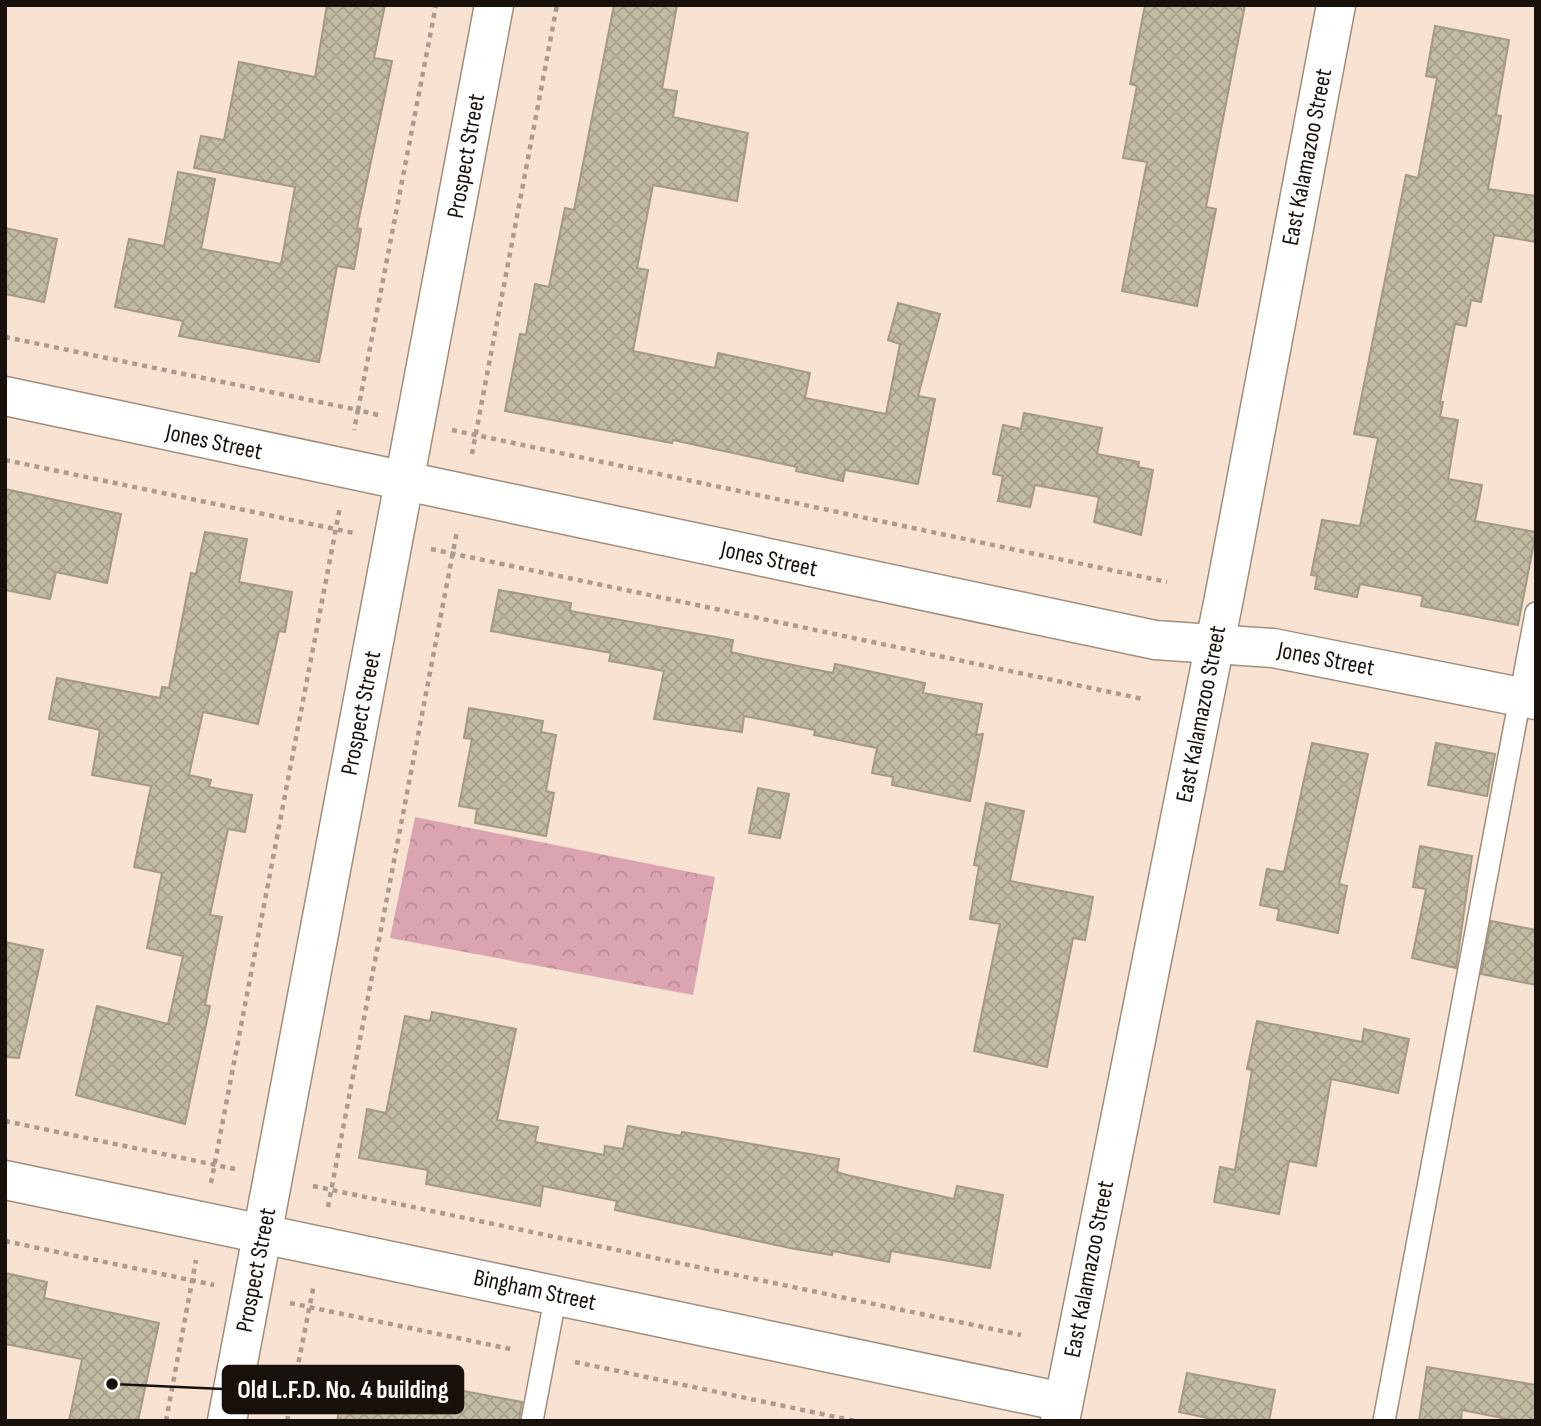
<svg xmlns="http://www.w3.org/2000/svg" width="1541" height="1426" viewBox="0 0 1541 1426" font-family="'Sofia Sans Condensed',sans-serif">
	<style>
		.forest { fill: url(#forest-crowns) }
		.building { fill: url(#building-cross-hatch); stroke: #a29a83; stroke-width: 2 }
		.lines { fill: none; stroke-linecap: round; stroke-linejoin: round }
		.lane-casing { stroke: #a18d7d; stroke-width: 24 }
		.street-casing { stroke: #a18d7d; stroke-width: 41 }
		.secondary-casing { stroke: #a18d7d; stroke-width: 41 }
		.path { stroke: #ac9b8e; stroke-width: 4.5; stroke-dasharray: 5 5; stroke-linecap: butt }
		.lane { stroke: #fff; stroke-width: 21 }
		.street { stroke: #fff; stroke-width: 38 }
		.secondary { stroke: #fff; stroke-width: 38 }
		.labels { text-anchor: middle; dominant-baseline: central; stroke-width: 6; stroke-linejoin: round; paint-order: stroke }
		.street-label { font-size: 24px; fill: #18110b; stroke: #fff }
		.leader { fill: none; stroke: #18110b; stroke-width: 2.5 }
		.callout-dot { fill: #18110b; stroke: #fff; stroke-width: 2.5 }
		.callout { fill: #18110b; stroke: #18110b; stroke-width: 2.5 }
		.callout-label { font-size: 26px; text-anchor: middle; font-weight: bold; fill: #fff }
	</style>
	<defs>
		<pattern id="forest-crowns" width="20" height="18" patternUnits="userSpaceOnUse" patternTransform="scale(1.75)"><rect width="20" height="18" fill="#daa4b1"/><path d="M2 6a3 3 0 1 1 6 0M12 15a3 3 0 1 1 6 0" fill="none" stroke="#ba8c97"/></pattern>
		<pattern id="building-cross-hatch" width="8" height="8" patternUnits="userSpaceOnUse" patternTransform="scale(1.75)"><rect width="8" height="8" fill="#c2baa2"/><path d="M0 0l8 8M0 8l8-8" fill="none" stroke="#a69f8a"/></pattern>
	</defs>
	<rect width="100%" height="100%" fill="#f8e2d1"/>
	<!-- forest -->
	<path class="forest" d="M415 817 715 877 693 995 390 938Z"/>
	<!-- building -->
	<g class="building">
		<path d="M327 5H385L374 58 392 61 357 228 361 229 354 269 337 266 319 362 179 336 183 321 115 307 129 239 164 246 178 172 215 179 201 249 281 264 295 187 194 168 201 136 224 140 239 62 315 77Z"/>
		<path d="M614 5H677L662 89 677 91 673 117 748 133 737 201 653 185 637 268 648 270 633 351 715 368 718 353 810 373 805 398 886 414 900 344 888 340 898 303 940 314 918 396 935 399 918 484 845 470 843 481 796 471 797 467 673 440 672 443 505 411 520 334 526 335 535 284 549 287 565 208 574 210Z"/>
		<path d="M1145 5H1245L1206 207 1216 209 1197 306 1122 291 1147 162 1123 158 1137 86 1130 84Z"/>
		<path d="M1435 26 1509 40 1496 115 1501 116 1488 189 1536 196V242L1494 235 1481 302 1471 300 1466 326 1455 324 1440 402H1443L1440 417 1458 420 1448 479 1482 485 1475 521 1536 532 1518 625 1421 606 1423 596 1360 584 1357 597 1315 589 1317 576 1311 575 1322 520 1360 526 1378 438 1354 434 1406 175 1418 178 1437 78 1426 76Z"/>
		<path d="M5 228 57 239 44 302 5 294Z"/>
		<path d="M1024 413 1102 428 1097 454 1139 462 1138 467 1153 470 1141 535 1094 522 1099 497 1035 485 1030 507 998 501 1003 476 993 474 1003 425 1021 429Z"/>
		<path d="M5 489 121 514 107 583 56 572 50 599 5 590Z"/>
		<path d="M205 532 247 539 239 582 292 592 285 632 279 631 258 724 203 712 189 775 211 780 209 787 252 795 245 832 228 829 210 915 222 917 205 1005 210 1006 185 1124 76 1095 97 1006 168 1024 183 956 147 948 162 873 134 867 151 786 92 775 100 730 49 719 57 678 160 698 162 687 169 688 191 573 196 574Z"/>
		<path d="M499 590 571 603 570 611 733 640 731 652 748 656 833 673 835 664 925 683 923 693 982 704 976 735 983 734 970 801 892 785 893 777 872 773 877 748 814 735 815 730 744 716 742 732 654 719 664 671 609 661 611 653 491 631Z"/>
		<path d="M469 708 543 721 541 732 556 735 546 791 554 793 546 836 475 823 477 809 459 806 472 739 464 738Z"/>
		<path d="M1312 743 1368 754 1339 884 1347 886 1338 933 1277 920 1279 909 1260 905 1267 869 1284 872Z"/>
		<path d="M1436 743 1495 754 1487 796 1428 785Z"/>
		<path d="M758 788 789 794 780 838 749 833Z"/>
		<path d="M986 803 1024 811 1010 881 1093 897 1085 940 1073 938 1047 1067 974 1051 1000 924 970 919 979 866 974 865Z"/>
		<path d="M1420 846 1472 856 1456 968 1412 958 1426 889 1413 887Z"/>
		<path d="M1491 921 1536 930V985L1481 974Z"/>
		<path d="M5 942 43 950 19 1058 5 1057Z"/>
		<path d="M432 1012 516 1029 497 1120 538 1127 535 1142 604 1155 605 1146 623 1149 628 1126 681 1136 682 1132 839 1159 837 1172 847 1175 954 1199 957 1186 1003 1195 990 1268 891 1251 889 1262 833 1251 832 1255 790 1248 615 1210 617 1201 543 1186 540 1206 426 1184 428 1170 359 1158 367 1109 386 1113 405 1016 430 1021Z"/>
		<path d="M1257 1021 1362 1042 1364 1029 1409 1039 1398 1093 1331 1079 1316 1166 1289 1161 1279 1214 1214 1202 1220 1167 1235 1170 1252 1070 1247 1069Z"/>
		<path d="M5 1273 47 1282 44 1298 159 1323 138 1421H69L82 1359 5 1344Z"/>
		<path d="M1427 1367 1536 1385V1421H1517L1462 1410 1461 1421H1419Z"/>
		<path d="M347 1369 522 1402 519 1421H337Z"/>
		<path d="M1187 1373 1275 1390 1269 1421H1222L1179 1412Z"/>
	</g>
	<g class="lines">
		<!-- lane casing -->
		<g class="lane-casing">
			<g id="lane">
				<path d="M532 1421 556 1294"/>
				<path d="M1384 1421 1536 613"/>
			</g>
		</g>
		<!-- street casing -->
		<g class="street-casing">
			<g id="street">
				<path d="M5 396 1155 640 1273 648 1536 700"/>
				<path d="M5 1180 1063 1402"/>
				<path d="M227 1421 494 5"/>
			</g>
		</g>
		<!-- secondary casing -->
		<g class="secondary-casing">
			<path id="secondary" d="M1060 1421 1225 593 1336 5"/>
		</g>
		<!-- path -->
		<g class="path">
			<path d="M5 337 358 410 354 430"/>
			<path d="M378 415 358 410 436 5"/>
			<path d="M452 430 1167 582"/>
			<path d="M472 454 557 5"/>
			<path d="M5 460 354 533"/>
			<path d="M431 549 1143 699"/>
			<path d="M5 1121 235 1169"/>
			<path d="M211 1183 340 507"/>
			<path d="M313 1186 1021 1335"/>
			<path d="M328 1207 457 531"/>
			<path d="M5 1241 214 1285"/>
			<path d="M290 1303 515 1350"/>
			<path d="M575 1362 855 1421"/>
			<path d="M166 1421 196 1260"/>
			<path d="M287 1421 314 1284"/>
		</g>
		<!-- lane -->
		<use href="#lane" class="lane"/>
		<!-- street -->
		<use href="#street" class="street"/>
		<!-- secondary -->
		<use href="#secondary" class="secondary"/>
	</g>
	<g class="labels">
		<!-- street labels -->
		<g class="street-label">
			<text transform="translate(466 156) rotate(-80)">Prospect Street</text>
			<text transform="translate(1307 157) rotate(-79)">East Kalamazoo Street</text>
			<text transform="translate(214 442) rotate(12)">Jones Street</text>
			<text transform="translate(769 559) rotate(12)">Jones Street</text>
			<text transform="translate(1326 659) rotate(11)">Jones Street</text>
			<text transform="translate(361 713) rotate(-79)">Prospect Street</text>
			<text transform="translate(1201 714) rotate(-79)">East Kalamazoo Street</text>
			<text transform="translate(1089 1269) rotate(-79)">East Kalamazoo Street</text>
			<text transform="translate(256 1270) rotate(-79)">Prospect Street</text>
			<text transform="translate(535 1290) rotate(12)">Bingham Street</text>
		</g>
	</g>
	<!-- callouts -->
	<path class="leader" d="M112 1384L223 1389"/>
	<circle class="callout-dot" cx="112" cy="1384" r="7"/>
	<rect class="callout" x="223" y="1366" width="240" height="47" rx="7"/>
	<g class="callout-label">
		<text x="343" y="1398">Old L.F.D. No. 4 building</text>
	</g>
	<!-- border -->
	<rect width="1541" height="1426" fill="none" stroke="#18110b" stroke-width="14"/>
</svg>
